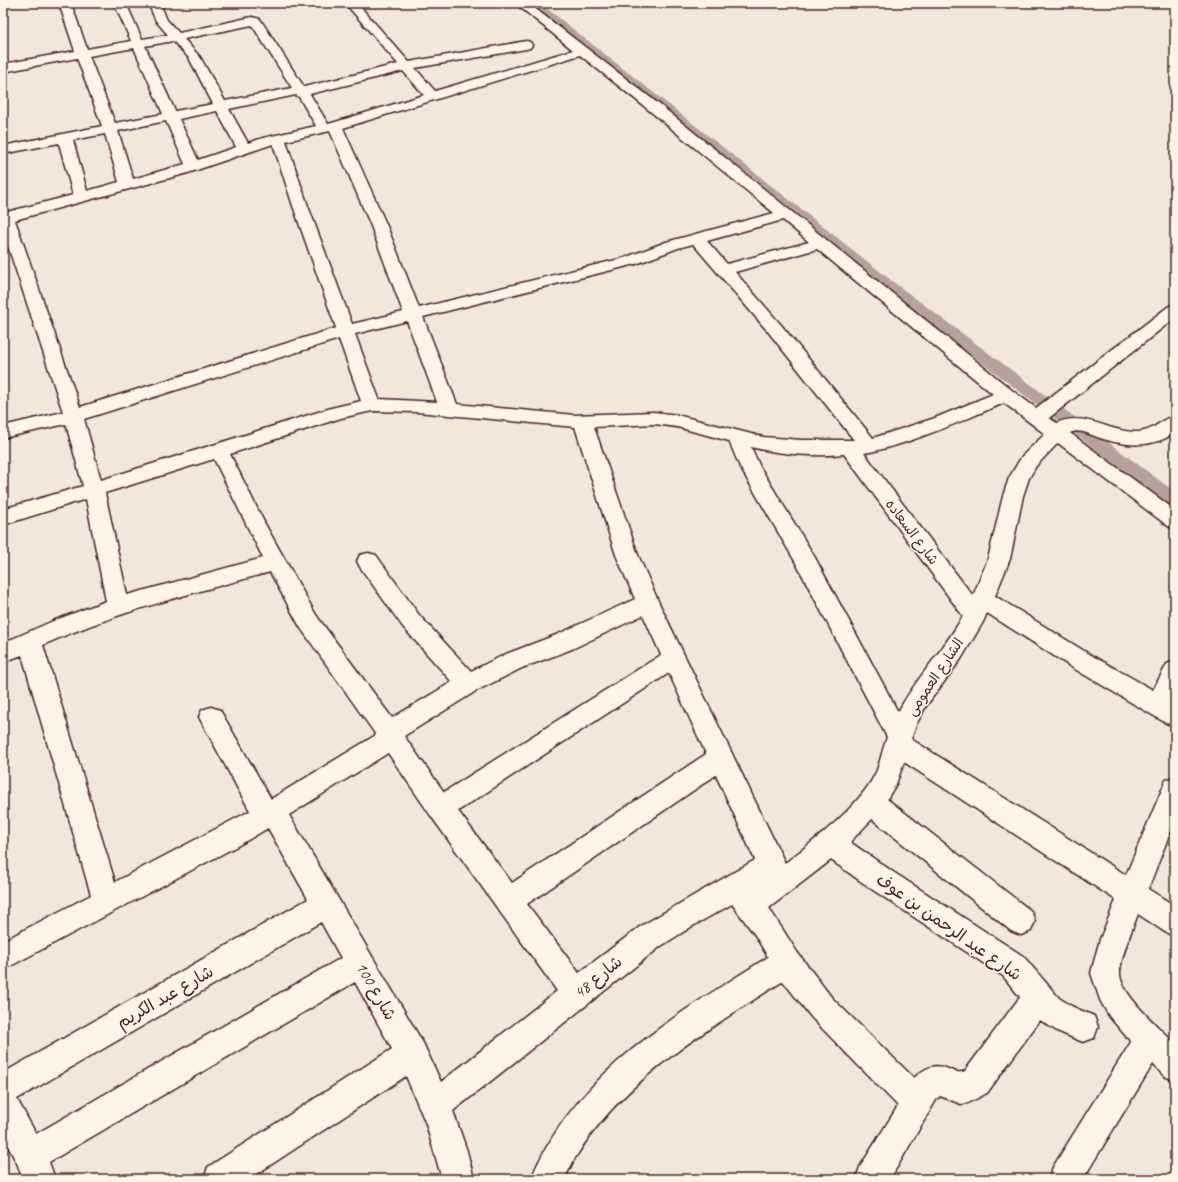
<svg xmlns="http://www.w3.org/2000/svg" width="1178" height="1182" viewBox="0 0 1178 1182" font-family="Caveat,'Playpen Sans Arabic',sans-serif">
	<style>
		.lines { fill: none; stroke-linecap: round; stroke-linejoin: round }
		.canal { fill: #b6a19c; fill-rule: evenodd }
		.minor-casing { stroke: #4a1f2b; stroke-width: 3 }
		.minor { fill: #fcf5e5; fill-rule: evenodd }
		.labels { text-anchor: middle; dominant-baseline: central; stroke-width: 3; stroke-linejoin: round; paint-order: stroke }
		.street-label { font-size: 14px; fill: #4a1f2b; stroke: #fcf5e5 }
		.near-street-label { font-size: 17px; fill: #4a1f2b; stroke: #fcf5e5 }
	</style>
	<rect width="100%" height="100%" fill="#f1e8da"/>
	<filter id="ink" filterUnits="userSpaceOnUse"><feTurbulence type="fractalNoise" baseFrequency=".025" numOctaves="2"/><feDisplacementMap in="SourceGraphic" scale="8" xChannelSelector="R" yChannelSelector="G"/><feConvolveMatrix kernelMatrix="1 2 1 2 8 2 1 2 1" color-interpolation-filters="sRGB"/></filter>
	<g filter="url(#ink)">
		<g class="lines">
			<!-- canal -->
			<path class="canal" d="M529 3H540L892 281 1175 492V507L1169 505 882 287Z"/>
			<!-- minor casing -->
			<g class="minor-casing">
				<path id="minor" d="M59 3H71L87 49 131 41 114 3H126L142 39 168 35 156 21 148 3H160L167 20 179 33 252 17 260 19 304 87 398 64 345 3H357L409 62 526 41 530 42 532 45 530 48 526 49 415 68 435 91 573 50 515 3H528L660 105 1013 391 1036 408 1169 306 1175 305V318L1049 418 1057 423C1084 410 1111 434 1139 432 1156 430 1161 419 1175 415V432C1154 449 1124 446 1100 438 1091 435 1079 428 1070 433L1175 510V529L1168 526 1058 443 1036 466 1029 478 1023 496 1010 559 995 596 1089 654 1153 690 1167 664 1175 661V695L1172 701 1175 703V726L1166 723 1073 668 987 613 983 622 961 659 926 706 916 725 911 739 1126 875 1166 780 1175 776V820L1148 889 1175 906V936L1165 932 1138 914C1133 927 1119 961 1120 974 1121 995 1160 1028 1175 1044V1080L1164 1076 1153 1064 1083 1179H1049L1053 1167 1131 1042 1109 1016 1100 1000 1091 973 1100 939 1116 900 904 762 896 784 887 799 1031 911 1035 921 1031 931 1021 935 1011 931 872 819 850 842 893 872 1023 956 1059 998 1073 1007 1094 1016 1098 1027 1094 1038 1083 1042 1057 1031 1040 1020 987 1093 968 1103 961 1104 940 1096 936 1100 890 1179H856L860 1167 898 1106 812 1018 783 981C709 1029 625 1077 577 1155 572 1162 569 1171 564 1179H531C574 1074 676 1015 768 957L755 935 732 904 691 927 661 946 453 1111 467 1151 474 1179H442L426 1124 406 1076 249 1179H204L208 1167 392 1049 355 982 49 1162 55 1179H23L17 1163 3 1137V1073L308 899 268 828 241 844 3 970V941L91 895 22 655 3 662V643L53 621 106 601 86 499 3 525V509L83 486 66 424 3 438V426L63 412 3 231V213L73 195 59 143 3 154V146L102 126 77 58 3 72V64L75 51ZM252 25 292 88 225 101 200 57 184 39ZM173 41 189 58 213 104 175 111 145 46ZM134 48 163 114 115 123 89 56ZM580 55 650 111 774 213 666 242 624 258 419 308 387 226 343 128ZM403 71 424 95 332 123 328 124 310 94ZM296 95 299 97 316 126 263 138 248 143 229 109ZM217 111 236 147 198 160 179 119ZM166 121 185 164 133 179 118 131ZM330 131 371 226 403 312 352 324 308 206 286 141ZM105 134 119 182 87 191 73 140ZM273 144 293 206 336 328 80 407 15 220 188 173ZM783 220 809 242 727 264 707 241ZM693 244 770 334 854 440H802L763 437 677 415 654 412 574 415 457 404 423 317 636 264 678 248ZM817 249 993 394 935 418 873 438 782 326 735 272ZM407 321 437 402 379 399 355 334ZM339 339 361 401 331 408 101 480 84 419ZM1004 403 1045 434 1022 456 1009 478 1003 496 988 559 973 596 864 453C877 451 890 447 903 443 937 432 971 417 1004 403ZM372 411 417 412 575 427 616 555 635 599 556 635 506 654 471 671 419 615 376 555 368 553 360 555 357 561 360 567 403 627 452 682 392 718 316 615 265 524 230 454 341 418ZM654 424 677 427 729 441 740 467 796 563 887 737C883 748 881 759 877 770 862 805 814 841 785 863L659 603 638 555 594 427ZM751 447C776 454 818 457 844 454L963 616C944 650 916 678 898 712L813 554 760 467ZM214 459 263 558 127 595 105 493ZM270 572 300 627 376 735 271 799 220 710 211 707 202 710 199 717 250 811 115 882 43 645C116 612 193 593 270 572ZM643 615 661 655 444 792 404 736 476 691 522 668 572 649ZM669 673 706 754 512 883 458 811ZM388 753 431 816 557 991 441 1082 423 1043 289 815ZM716 775 755 860 641 926 579 973 527 904ZM831 860 873 890 1003 976 1020 997 965 1071C950 1078 941 1052 914 1078L832 998 797 952 769 908ZM321 922 341 958 36 1134 17 1099Z"/>
			</g>
			<!-- minor -->
			<use href="#minor" class="minor"/>
		</g>
	</g>
	<g class="labels">
		<!-- street labels -->
		<g class="street-label">
			<text transform="translate(912 532) rotate(53)">شارع السعاده</text>
			<text transform="translate(935 677) rotate(-56)">الشارع العمومى</text>
		</g>
		<!-- near-street labels -->
		<g class="near-street-label">
			<text transform="translate(949 927) rotate(35)">شارع عبد الرحمن بن عوف</text>
			<text transform="translate(598 977) rotate(-39)">شارع 48</text>
			<text transform="translate(376 991) rotate(60)">شارع 100</text>
			<text transform="translate(165 997) rotate(-30)">شارع عبد الكريم</text>
		</g>
	</g>
	<!-- margin -->
	<rect width="1178" height="1182" fill="none" stroke="#fcf5e5" stroke-width="16"/>
	<rect x="8" y="8" width="1162" height="1166" fill="none" stroke="#4a1f2b" stroke-width="1.5" filter="url(#ink)"/>
</svg>
